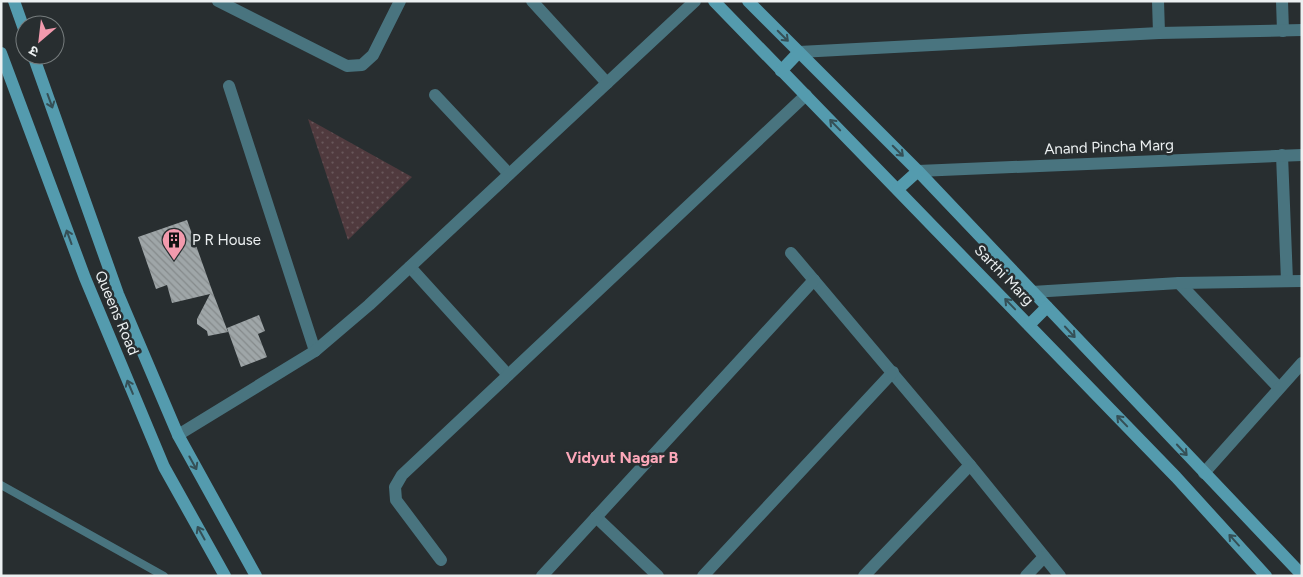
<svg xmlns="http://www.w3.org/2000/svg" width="1303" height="577" viewBox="0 0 1303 577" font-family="Figtree,'Noto Sans Devanagari',sans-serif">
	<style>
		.grass { fill: url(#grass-dots) }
		.building { fill: url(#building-back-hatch) }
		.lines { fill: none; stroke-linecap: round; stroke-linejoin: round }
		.lane { stroke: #49747f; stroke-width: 8 }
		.street { stroke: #49747f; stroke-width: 12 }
		.secondary { stroke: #549bae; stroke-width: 12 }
		.oneway { stroke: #354f56 }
		.labels { text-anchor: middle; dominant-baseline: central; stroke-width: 5; stroke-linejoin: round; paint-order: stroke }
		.street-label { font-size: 15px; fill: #ecf0f1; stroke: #282e30 }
		.poi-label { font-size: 15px; fill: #ecf0f1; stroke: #282e30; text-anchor: start }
		.neighbourhood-label { font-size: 16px; font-weight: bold; fill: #fca8b9; stroke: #282e30 }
	</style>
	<defs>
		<pattern id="grass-dots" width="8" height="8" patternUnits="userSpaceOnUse" patternTransform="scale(1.25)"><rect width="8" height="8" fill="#503a3e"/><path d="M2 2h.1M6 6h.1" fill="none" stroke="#69575a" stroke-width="1.8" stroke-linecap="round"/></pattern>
		<pattern id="building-back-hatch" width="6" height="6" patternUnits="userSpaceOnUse" patternTransform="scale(1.25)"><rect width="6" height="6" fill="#9fa6a8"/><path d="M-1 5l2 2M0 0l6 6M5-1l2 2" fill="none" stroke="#858a8b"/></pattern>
	</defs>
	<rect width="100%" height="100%" fill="#282e30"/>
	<!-- grass -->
	<path class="grass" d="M308 119 412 177 348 240Z"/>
	<!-- building -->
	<g class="building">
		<path d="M187 220 213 293 228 332 208 336 207 331 197 324V319L210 294 172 303 167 285 156 289 138 237Z"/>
		<path d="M259 315 265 331 258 334 267 357 241 367 227 328Z"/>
	</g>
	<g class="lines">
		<!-- lane -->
		<path class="lane" d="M1 485 164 576"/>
		<!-- street -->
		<g class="street">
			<path d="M218 1 347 66 362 65 373 55 400 1"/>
			<path d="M532 1 607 83"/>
			<path d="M1158 1 1159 33"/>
			<path d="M1282 1 1283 31"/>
			<path d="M799 52 1159 33 1302 30"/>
			<path d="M229 86 315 351"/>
			<path d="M435 95 509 174"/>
			<path d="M1282 155 1287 281"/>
			<path d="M918 171 1302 155"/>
			<path d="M791 253 970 465 1060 576"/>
			<path d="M410 267 508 375"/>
			<path d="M1179 283 1279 388"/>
			<path d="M1032 292 1179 283 1302 281"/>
			<path d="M178 435 315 351 369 305 695 1"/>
			<path d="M1204 473 1302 363"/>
			<path d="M596 517 658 576"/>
			<path d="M441 560 396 500 395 487 402 475 806 95"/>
			<path d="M542 576 814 280"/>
			<path d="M703 576 893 372"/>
			<path d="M864 576 970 465"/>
			<path d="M1026 576 1044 557"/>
		</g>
		<!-- secondary -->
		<g class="secondary">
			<path d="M14 1 25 32"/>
			<path d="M714 1 1176 477 1266 576"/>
			<path d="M748 1 918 171 1302 575"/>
			<path d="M1 53 85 278 164 467 225 576"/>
			<path d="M33 55 118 294 178 435 256 576"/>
			<path d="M781 71 799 52"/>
			<path d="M898 189 918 171"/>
			<path d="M1029 325 1047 307"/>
		</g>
	</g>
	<!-- one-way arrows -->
	<defs><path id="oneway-shaft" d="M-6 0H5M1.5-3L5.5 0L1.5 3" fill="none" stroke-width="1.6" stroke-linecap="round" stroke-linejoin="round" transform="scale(1.25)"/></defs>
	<g class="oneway">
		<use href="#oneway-shaft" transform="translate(783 36) rotate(45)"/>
		<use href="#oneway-shaft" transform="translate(50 101) rotate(70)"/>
		<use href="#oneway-shaft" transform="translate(835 125) rotate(-134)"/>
		<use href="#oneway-shaft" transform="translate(898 151) rotate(45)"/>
		<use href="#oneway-shaft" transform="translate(69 237) rotate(-110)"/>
		<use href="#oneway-shaft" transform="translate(1010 304) rotate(-134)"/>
		<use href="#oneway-shaft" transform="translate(1070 332) rotate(47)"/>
		<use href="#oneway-shaft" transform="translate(130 387) rotate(-113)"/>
		<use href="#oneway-shaft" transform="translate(1122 421) rotate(-134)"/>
		<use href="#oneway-shaft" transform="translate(1182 450) rotate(47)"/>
		<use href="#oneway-shaft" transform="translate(193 463) rotate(61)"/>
		<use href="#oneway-shaft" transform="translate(201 533) rotate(-119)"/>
		<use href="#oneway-shaft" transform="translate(1234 540) rotate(-132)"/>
	</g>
	<!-- icons -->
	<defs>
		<g id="building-pin" transform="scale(1.25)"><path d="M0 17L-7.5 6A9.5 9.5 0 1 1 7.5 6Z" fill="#f29aad" stroke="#282e30"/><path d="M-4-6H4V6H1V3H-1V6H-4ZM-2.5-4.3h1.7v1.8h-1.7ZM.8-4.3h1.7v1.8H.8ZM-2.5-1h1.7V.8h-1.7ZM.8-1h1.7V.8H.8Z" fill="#111"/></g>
	</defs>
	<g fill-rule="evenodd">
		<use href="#building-pin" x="174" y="240"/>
	</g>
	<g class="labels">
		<!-- street labels -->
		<g class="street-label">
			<text transform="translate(1109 147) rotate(-2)">Anand Pincha Marg</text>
			<text transform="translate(1004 275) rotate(46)">Sarthi Marg</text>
			<text transform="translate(117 313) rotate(67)">Queens Road</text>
		</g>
		<!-- poi labels -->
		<g class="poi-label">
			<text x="192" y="240">P R House</text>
		</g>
		<!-- neighbourhood labels -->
		<g class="neighbourhood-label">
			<text x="622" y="457">Vidyut Nagar B</text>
		</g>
	</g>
	<!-- border -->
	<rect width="1303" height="577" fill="none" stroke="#ecf0f1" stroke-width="5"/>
	<!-- north arrow -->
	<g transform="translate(40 40) rotate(208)"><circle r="24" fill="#282e30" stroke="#767c7d"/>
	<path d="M0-4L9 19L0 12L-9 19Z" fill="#f29aad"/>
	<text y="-8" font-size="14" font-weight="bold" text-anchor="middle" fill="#ecf0f1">उ</text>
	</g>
</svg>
